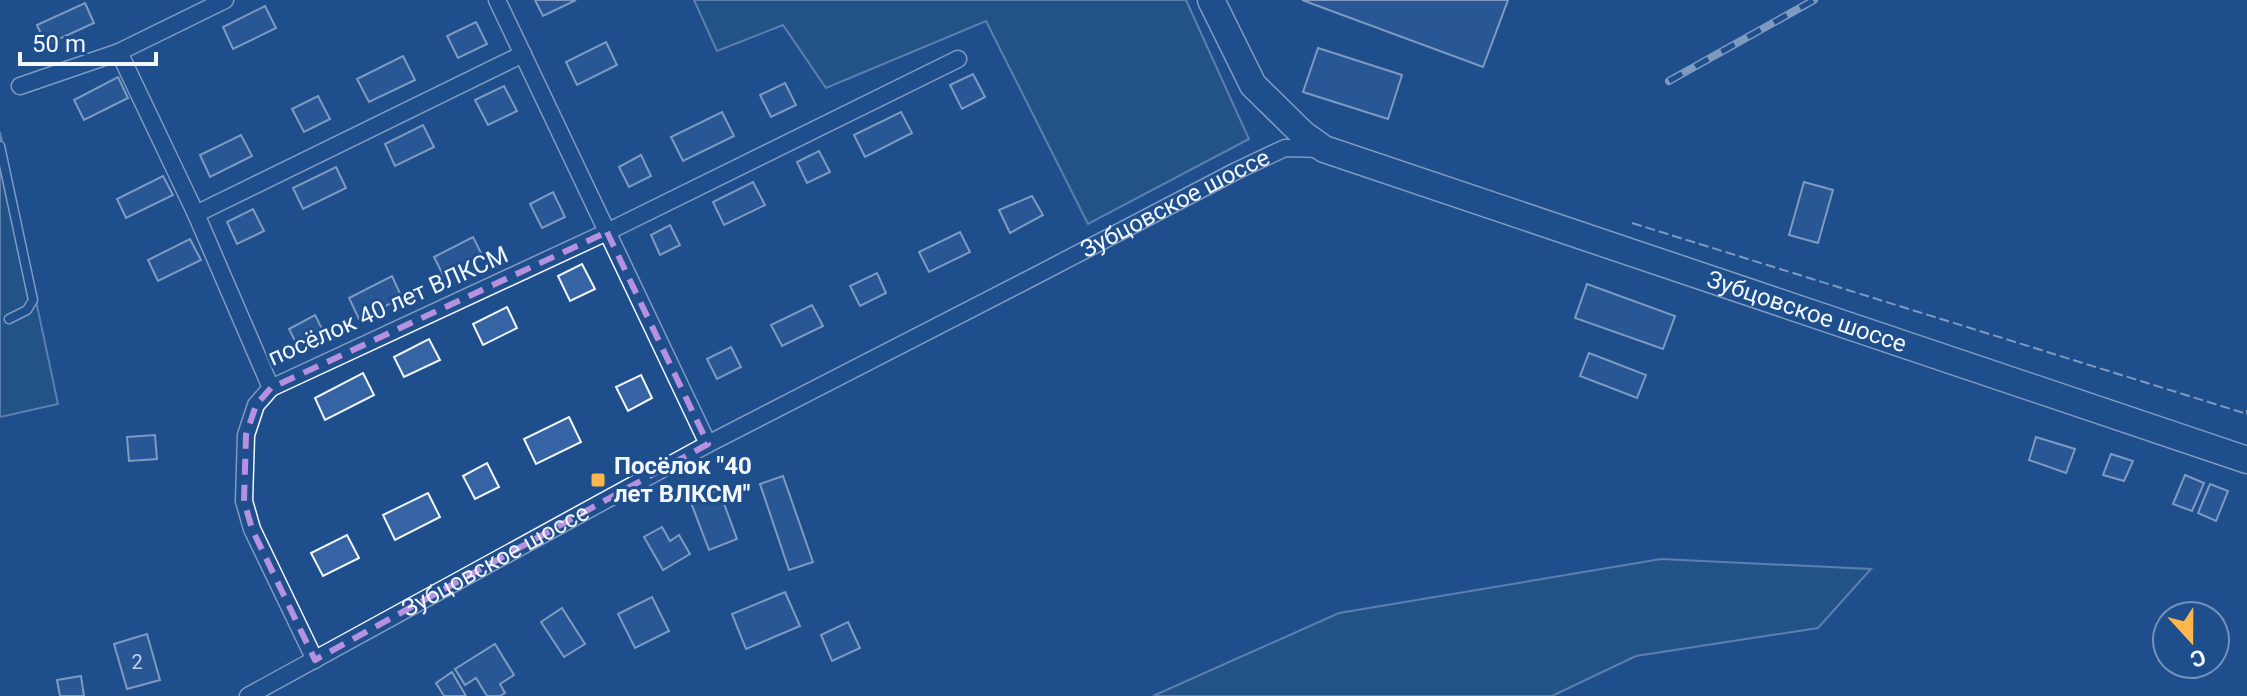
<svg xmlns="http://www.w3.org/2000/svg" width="2247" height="696" viewBox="0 0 2247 696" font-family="Roboto,sans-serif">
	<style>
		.green { fill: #245a82; stroke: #a8bbd7; stroke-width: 2 }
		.building { fill: #3563a3; stroke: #f2f6ff; stroke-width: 2 }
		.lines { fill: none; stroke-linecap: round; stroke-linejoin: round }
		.service-casing { stroke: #f2f6ff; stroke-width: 11 }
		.minor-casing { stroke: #f2f6ff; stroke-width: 19 }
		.primary-casing { stroke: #f2f6ff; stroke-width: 29 }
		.service { stroke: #1f4e8c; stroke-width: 8 }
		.minor { stroke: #1f4e8c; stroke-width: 16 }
		.primary { stroke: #1f4e8c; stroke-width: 26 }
		.rail-casing { stroke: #f2f6ff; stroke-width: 8 }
		.rail { stroke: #1f4e8c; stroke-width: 5; stroke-dasharray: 15; stroke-linecap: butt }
		.fence { stroke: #f2f6ff; stroke-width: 2; stroke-dasharray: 10 4; stroke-linecap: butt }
		.marked { fill: none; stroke: #b691df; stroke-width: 6; stroke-dasharray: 16 10; stroke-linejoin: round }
		.poi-dot { fill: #ffb74d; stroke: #1f4e8c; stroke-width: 3 }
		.labels { text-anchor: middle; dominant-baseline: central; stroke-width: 6; stroke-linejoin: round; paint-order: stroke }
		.number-label { font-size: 20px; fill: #c3d1e8 }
		.street-label { font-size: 24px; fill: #f2f6ff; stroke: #1f4e8c }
		.poi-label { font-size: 24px; font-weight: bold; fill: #f2f6ff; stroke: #1f4e8c; text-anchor: start }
	</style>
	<rect width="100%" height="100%" fill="#1f4e8c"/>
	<!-- green -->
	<g class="green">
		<path d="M694 0H1186L1249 139 1088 224 986 21 826 88 783 25 717 51Z"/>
		<path d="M0 132 58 404 0 417Z"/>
		<path d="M1661 559 1871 569 1818 628 1636 656 1552 696H1153L1339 613Z"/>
	</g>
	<!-- building -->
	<g class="building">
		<path d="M535 0H576L543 16Z"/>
		<path d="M1302 0H1508L1483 67Z"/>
		<path d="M85 3 94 23 46 45 37 25Z"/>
		<path d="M265 6 276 28 233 49 223 27Z"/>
		<path d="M476 22 487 44 458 58 447 36Z"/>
		<path d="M606 42 617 65 577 85 566 62Z"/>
		<path d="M1318 48 1402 75 1388 119 1303 92Z"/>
		<path d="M403 56 415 80 369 102 357 79Z"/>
		<path d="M973 74 985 97 962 109 950 85Z"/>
		<path d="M118 77 128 98 84 120 74 100Z"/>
		<path d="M785 83 796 105 771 117 760 95Z"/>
		<path d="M504 86 517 111 488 125 475 100Z"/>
		<path d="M318 96 330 119 304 132 292 109Z"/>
		<path d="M722 112 734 136 683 161 671 137Z"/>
		<path d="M901 112 912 133 865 157 854 135Z"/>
		<path d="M423 125 434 147 395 166 385 144Z"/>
		<path d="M241 135 252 156 210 177 200 155Z"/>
		<path d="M819 151 830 172 807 183 797 162Z"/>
		<path d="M641 155 651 176 629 187 619 167Z"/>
		<path d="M336 167 346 188 303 209 293 188Z"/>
		<path d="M163 176 173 195 126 218 117 199Z"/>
		<path d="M753 182 765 205 724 225 713 202Z"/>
		<path d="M1804 182 1833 190 1818 243 1789 235Z"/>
		<path d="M553 192 565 217 542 228 530 204Z"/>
		<path d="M1032 196 1043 215 1010 233 999 210Z"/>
		<path d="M253 209 264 231 237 244 227 222Z"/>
		<path d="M670 225 680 245 660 255 651 235Z"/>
		<path d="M960 232 970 252 929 272 919 252Z"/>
		<path d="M473 237 483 257 444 277 434 257Z"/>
		<path d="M190 239 201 260 158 281 148 260Z"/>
		<path d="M582 264 595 289 570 301 558 276Z"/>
		<path d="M877 273 886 293 860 306 850 286Z"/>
		<path d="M392 276 402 298 359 319 349 298Z"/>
		<path d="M1587 284 1675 316 1663 349 1575 318Z"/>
		<path d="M812 305 823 326 782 346 771 325Z"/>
		<path d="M507 307 517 328 483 345 473 324Z"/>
		<path d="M315 315 326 337 300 351 289 329Z"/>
		<path d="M429 339 440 360 404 377 394 357Z"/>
		<path d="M731 347 741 367 717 379 707 359Z"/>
		<path d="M1589 353 1646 375 1637 398 1580 376Z"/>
		<path d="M363 373 374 395 325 420 315 398Z"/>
		<path d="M641 375 652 398 628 411 616 387Z"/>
		<path d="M569 417 581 442 536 464 524 439Z"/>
		<path d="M155 435 157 459 129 461 127 437Z"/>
		<path d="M2036 437 2075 449 2066 473 2029 460Z"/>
		<path d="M2111 454 2133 461 2124 481 2103 475Z"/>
		<path d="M487 463 499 487 475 499 463 476Z"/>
		<path d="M2185 475 2204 483 2192 511 2173 504Z"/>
		<path d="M783 476 813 562 789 570 760 484Z"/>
		<path d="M2210 484 2228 491 2216 521 2198 513Z"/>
		<path d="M719 490 737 539 709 550 690 500Z"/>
		<path d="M428 493 440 517 395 540 383 515Z"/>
		<path d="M662 527 670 541 679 535 690 554 663 570 644 537Z"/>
		<path d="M347 535 359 558 323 576 311 553Z"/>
		<path d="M785 592 800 626 746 649 732 614Z"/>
		<path d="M652 597 669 631 635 648 618 614Z"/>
		<path d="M562 608 585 644 564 657 541 622Z"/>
		<path d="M848 622 860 648 832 661 821 635Z"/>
		<path d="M147 634 160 680 127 689 114 644Z"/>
		<path d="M495 644 514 675 500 684 505 693 500 696H487L476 678 465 685 455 669Z"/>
		<path d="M452 672 466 696H444L436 683Z"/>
		<path d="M81 676 84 696H60L57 680Z"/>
	</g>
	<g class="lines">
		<!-- service casing -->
		<g class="service-casing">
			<path id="service" d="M0 146 33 300 27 310 9 319"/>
		</g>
		<!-- minor casing -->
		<g class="minor-casing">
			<g id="minor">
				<path d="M497 0 708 444"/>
				<path d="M119 52 196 214 271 388 607 232 958 59"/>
				<path d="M20 86 119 52 225 0"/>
				<path d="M196 214 523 54"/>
				<path d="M271 388 256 405 246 435 244 501 252 529 315 660"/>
				<path id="s1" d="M248 696 708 444 1037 275 1236 171 1285 148 1322 149"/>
			</g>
		</g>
		<!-- primary casing -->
		<g class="primary-casing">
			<g id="primary">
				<path id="s2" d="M1211 0 1253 85 1303 134 1324 149 2247 460"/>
			</g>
		</g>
		<!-- service -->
		<use href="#service" class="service"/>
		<!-- minor -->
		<use href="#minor" class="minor"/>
		<!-- primary -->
		<use href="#primary" class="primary"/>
		<!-- rail casing -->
		<g class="rail-casing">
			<path id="rail" d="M1669 81 1814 0"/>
		</g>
		<!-- rail -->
		<use href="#rail" class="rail"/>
		<!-- fence -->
		<path class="fence" d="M1632 223 2247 414V410"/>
	</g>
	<!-- marked area -->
	<path d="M0 0H2247V696H0ZM607 232 708 444 315 660 252 529 244 501 246 435 256 405 271 388Z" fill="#1f4e8c" fill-opacity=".55" fill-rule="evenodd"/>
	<path class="marked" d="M607 232 708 444 315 660 252 529 244 501 246 435 256 405 271 388Z"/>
	<!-- markers -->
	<rect class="poi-dot" x="590" y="472" width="16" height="16" rx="4"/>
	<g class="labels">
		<!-- number labels -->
		<g class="number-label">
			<text x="137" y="662">2</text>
		</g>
		<!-- street labels -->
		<g class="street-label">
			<text stroke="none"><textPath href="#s1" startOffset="1050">Зубцовское шоссе</textPath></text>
			<text transform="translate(388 306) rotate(-24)">посёлок 40 лет ВЛКСМ</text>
			<text stroke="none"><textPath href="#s2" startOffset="700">Зубцовское шоссе</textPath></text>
			<text stroke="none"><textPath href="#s1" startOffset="282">Зубцовское шоссе</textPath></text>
		</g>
		<!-- poi labels -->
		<g class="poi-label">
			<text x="614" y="466">Посёлок "40<tspan x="614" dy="28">лет ВЛКСМ"</tspan></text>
		</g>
	</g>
	<!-- north arrow -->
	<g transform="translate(2191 640) rotate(159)"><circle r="38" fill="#1f4e8c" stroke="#7391ba" stroke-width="2"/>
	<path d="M0-6L14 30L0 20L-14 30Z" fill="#ffb74d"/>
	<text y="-12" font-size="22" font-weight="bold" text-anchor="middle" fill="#f2f6ff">С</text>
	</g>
	<!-- scale -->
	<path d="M20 52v12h136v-12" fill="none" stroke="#f2f6ff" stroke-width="4"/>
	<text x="32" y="52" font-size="24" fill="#f2f6ff" stroke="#1f4e8c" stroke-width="6" paint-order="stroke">50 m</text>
</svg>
